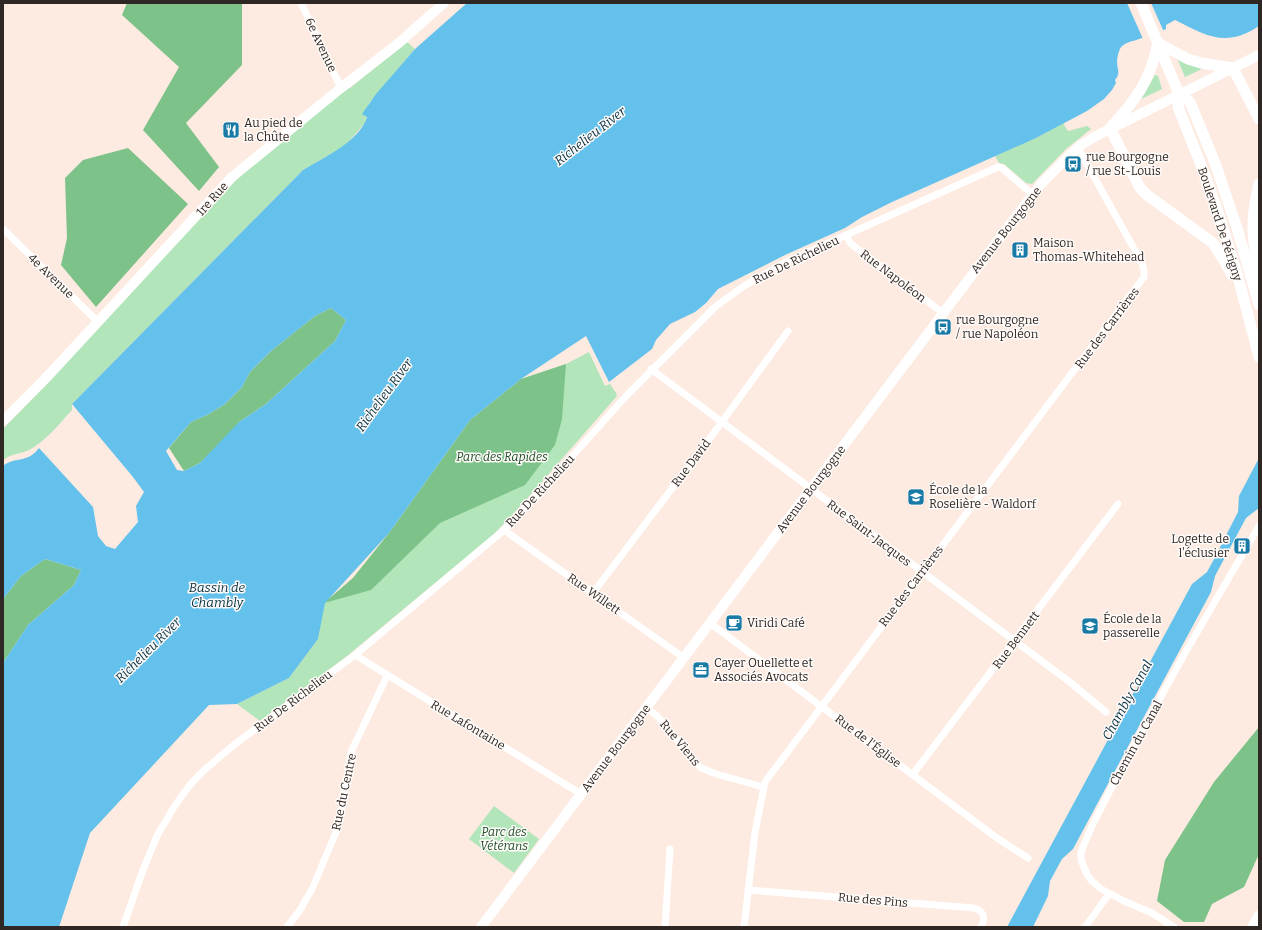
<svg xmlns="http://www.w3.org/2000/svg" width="1262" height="930" viewBox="0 0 1262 930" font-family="Bitter,serif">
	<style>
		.green { fill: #b2e5ba }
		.forest { fill: #7dc289 }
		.water { fill: #64c1eb; fill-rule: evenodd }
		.pier { fill: #fdeae1 }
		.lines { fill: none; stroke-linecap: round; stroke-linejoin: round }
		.street { stroke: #fff; stroke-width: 7 }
		.secondary { stroke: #fff; stroke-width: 10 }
		.primary { stroke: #fff; stroke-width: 11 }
		.labels { text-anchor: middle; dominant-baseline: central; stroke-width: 3; stroke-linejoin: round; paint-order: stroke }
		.street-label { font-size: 12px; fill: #2e2724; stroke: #fffbf9 }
		.poi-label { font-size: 12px; fill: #2e2724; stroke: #fffbf9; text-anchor: start }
		.park-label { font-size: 12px; font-style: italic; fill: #1b4c26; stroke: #fffbf9 }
		.water-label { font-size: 13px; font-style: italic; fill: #063244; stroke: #fffbf9 }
	</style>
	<rect width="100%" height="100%" fill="#fdeae1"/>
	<!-- green -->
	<g class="green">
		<path d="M407 42 415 49 369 103 365 123 345 146 303 170 72 404V410C59 424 46 441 29 450 21 454 10 454 3 460V429L47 384 98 322 204 208 341 88H350Z"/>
		<path d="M1177 58 1204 68 1185 77Z"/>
		<path d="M1155 75 1158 76 1162 89 1141 99Z"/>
		<path d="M1063 123 1068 131 1087 126 1091 129 1066 149 1032 184 1026 183 1004 164 999 163 995 156 1034 139Z"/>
		<path d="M589 352 605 386 610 384 616 393 617 396 526 500 494 534 347 656 260 721 237 704 289 678 318 639 324 603 353 578 389 533 521 379 566 364Z"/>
		<path d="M494 806 539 839 514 873 469 839Z"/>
	</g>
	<!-- forest -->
	<g class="forest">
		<path d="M127 3H242V65L186 123 219 167 199 191 143 130 179 67 122 15Z"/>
		<path d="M128 148 188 204 96 307 61 265 67 238 65 178 83 160Z"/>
		<path d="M331 308 346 320 335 341 266 404 239 422 228 436 200 463 184 471 169 448 191 422 207 415 225 404 242 387 250 372 271 351 315 316Z"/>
		<path d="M566 364 562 419 555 445 525 485 440 523 371 590 324 603 353 578 389 533 470 420 521 379Z"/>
		<path d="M45 559 81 570 74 585 28 625 3 663V599L21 576Z"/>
		<path d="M1259 727V854L1244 887 1212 904 1204 922H1184L1157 901 1165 860 1214 782Z"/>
	</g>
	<!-- water -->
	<g class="water">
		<path d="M467 3H1259V26C1226 48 1207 36 1175 20L1166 25V29C1158 32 1150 36 1142 38 1126 44 1119 41 1117 62 1117 69 1121 73 1115 80L1116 83 1112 90 1104 99 1087 111 1034 139 892 202 862 217 845 228 785 255 718 289 706 303 695 312 670 324 656 340 652 349 609 382 586 336 521 379 470 420 389 533 325 603 318 639 289 678 237 704 209 705 90 833 59 927H3V663L28 625 74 585 81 570 45 559 21 576 3 599V466C15 456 27 464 39 448L93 507 98 536 106 546 115 549 138 522 136 506 144 492 133 477 72 404 303 170C323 158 360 141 367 117L362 114 376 94 415 49ZM331 308 346 320 335 341 266 404 239 422 200 463 184 471 177 470 166 451 191 422 207 415 225 404 242 387 250 372 271 351 315 316Z"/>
		<path d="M1259 458V508L1246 518 1215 576 1211 592 1073 849 1062 859 1050 881 1048 896 1033 927H1007L1192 584 1207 572 1213 561 1238 512 1239 496Z"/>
	</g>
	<!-- pier -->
	<path class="pier" d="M1127 3H1151L1164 32 1140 41 1143 39Z"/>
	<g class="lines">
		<!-- street -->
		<g class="street">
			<path d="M301 3 341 88"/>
			<path d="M3 229 98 322"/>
			<path d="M846 236 851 244 943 313"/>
			<path d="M651 369 1071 683 1106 712"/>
			<path d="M504 530 684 658"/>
			<path d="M593 593 716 430 788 331"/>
			<path d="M710 623 997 838 1028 858"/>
			<path d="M355 655 581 794"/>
			<path d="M646 707 657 716 701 768 716 774 763 787"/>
			<path d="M913 774 1118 504"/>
			<path d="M748 890 974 908C984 911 986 918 981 927"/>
			<path d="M123 927 143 870 157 836 174 807 189 786 203 771 235 744 355 655 504 530 550 481 627 395 715 307 744 286 786 262 998 167 1002 168 1033 195"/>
			<path d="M287 927 300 910 312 889 337 830 340 818 351 752 387 676"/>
			<path d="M665 927 670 849"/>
			<path d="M744 927 755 832 765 782 1144 277V270L1142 263 1078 148"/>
			<path d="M1085 927 1109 894"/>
			<path d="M1174 927 1152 913 1124 901 1101 889 1091 880 1087 874 1081 860V852L1092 826 1122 767 1185 653 1259 526"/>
		</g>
		<!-- secondary -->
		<g class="secondary">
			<path d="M3 421 46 378 232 177 341 88 400 42 444 3"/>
			<path d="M481 927 1027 202 1042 183 1068 157 1081 145 1096 136 1259 55"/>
		</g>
		<!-- primary -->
		<g class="primary">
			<path d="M1141 3 1179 94 1178 107 1205 175 1217 209 1237 273 1259 357"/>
			<path d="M1158 43C1150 81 1136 100 1110 128L1140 188 1147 195 1213 243 1223 259 1232 275"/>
			<path d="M1158 43 1188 59 1201 63 1233 68 1259 119"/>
			<path d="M1179 94 1190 102 1215 163 1237 228 1259 305"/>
			<path d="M1259 184C1250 220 1252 239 1259 275"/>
			<path d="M1253 927 1259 916"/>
		</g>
	</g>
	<!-- icons -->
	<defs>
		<g id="restaurant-square" transform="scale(0.9)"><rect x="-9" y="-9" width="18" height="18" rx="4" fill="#197aa6" stroke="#fffbf9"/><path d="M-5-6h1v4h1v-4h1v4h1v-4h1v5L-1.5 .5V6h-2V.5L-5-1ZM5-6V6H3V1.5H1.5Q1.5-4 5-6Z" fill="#fff"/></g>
		<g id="bus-square" transform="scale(0.9)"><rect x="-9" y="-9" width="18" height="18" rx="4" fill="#197aa6" stroke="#fffbf9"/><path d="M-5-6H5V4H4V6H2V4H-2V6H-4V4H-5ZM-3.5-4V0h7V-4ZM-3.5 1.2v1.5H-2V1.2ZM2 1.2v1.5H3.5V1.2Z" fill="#fff"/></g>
		<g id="building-square" transform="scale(0.9)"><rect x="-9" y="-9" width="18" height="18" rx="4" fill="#197aa6" stroke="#fffbf9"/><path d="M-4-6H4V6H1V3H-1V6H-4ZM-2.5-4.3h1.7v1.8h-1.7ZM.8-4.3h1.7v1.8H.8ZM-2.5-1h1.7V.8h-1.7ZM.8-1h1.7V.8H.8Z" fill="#fff"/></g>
		<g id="school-square" transform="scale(0.9)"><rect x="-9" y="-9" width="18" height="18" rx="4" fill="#197aa6" stroke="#fffbf9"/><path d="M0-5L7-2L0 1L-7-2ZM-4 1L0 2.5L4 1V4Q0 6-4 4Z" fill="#fff"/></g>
		<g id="cafe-square" transform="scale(0.9)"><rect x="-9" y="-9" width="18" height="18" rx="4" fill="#197aa6" stroke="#fffbf9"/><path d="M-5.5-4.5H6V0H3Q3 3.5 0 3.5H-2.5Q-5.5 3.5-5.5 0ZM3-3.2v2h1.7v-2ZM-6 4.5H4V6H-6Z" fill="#fff"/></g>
		<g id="office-square" transform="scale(0.9)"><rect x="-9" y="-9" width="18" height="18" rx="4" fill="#197aa6" stroke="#fffbf9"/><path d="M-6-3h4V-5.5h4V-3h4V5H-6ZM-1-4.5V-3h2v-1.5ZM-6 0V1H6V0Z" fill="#fff"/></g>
	</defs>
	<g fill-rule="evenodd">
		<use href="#restaurant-square" x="231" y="130"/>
		<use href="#bus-square" x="1073" y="164"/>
		<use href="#building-square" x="1020" y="250"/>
		<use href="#bus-square" x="943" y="327"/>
		<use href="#school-square" x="916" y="497"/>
		<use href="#building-square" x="1242" y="546"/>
		<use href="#cafe-square" x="734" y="623"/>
		<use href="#school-square" x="1090" y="626"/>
		<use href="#office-square" x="701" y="670"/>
	</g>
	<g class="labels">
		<!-- street labels -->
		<g class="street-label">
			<text transform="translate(321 45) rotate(65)">6e Avenue</text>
			<text transform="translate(212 199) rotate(-48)">1re Rue</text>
			<text transform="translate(1220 224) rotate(72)">Boulevard De Périgny</text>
			<text transform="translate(1006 230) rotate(-52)">Avenue Bourgogne</text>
			<text transform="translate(796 260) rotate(-26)">Rue De Richelieu</text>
			<text transform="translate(51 276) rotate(44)">4e Avenue</text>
			<text transform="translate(893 276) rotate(37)">Rue Napoléon</text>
			<text transform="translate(1107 328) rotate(-53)">Rue des Carrières</text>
			<text transform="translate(691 463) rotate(-53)">Rue David</text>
			<text transform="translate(811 489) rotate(-53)">Avenue Bourgogne</text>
			<text transform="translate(540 491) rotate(-47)">Rue De Richelieu</text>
			<text transform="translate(869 533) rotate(37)">Rue Saint-Jacques</text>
			<text transform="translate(911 586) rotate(-53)">Rue des Carrières</text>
			<text transform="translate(594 594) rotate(35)">Rue Willett</text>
			<text transform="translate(1016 640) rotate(-53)">Rue Bennett</text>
			<text transform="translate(293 701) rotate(-37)">Rue De Richelieu</text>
			<text transform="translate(468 725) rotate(31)">Rue Lafontaine</text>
			<text transform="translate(868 741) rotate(37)">Rue de l'Église</text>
			<text transform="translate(680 743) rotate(50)">Rue Viens</text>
			<text transform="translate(1136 743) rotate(-61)">Chemin du Canal</text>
			<text transform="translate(616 748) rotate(-53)">Avenue Bourgogne</text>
			<text transform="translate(344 792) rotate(-78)">Rue du Centre</text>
			<text transform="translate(873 900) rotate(5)">Rue des Pins</text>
		</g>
		<!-- poi labels -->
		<g class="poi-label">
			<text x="244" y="123">Au pied de<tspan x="244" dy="14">la Chûte</tspan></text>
			<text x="1086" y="157">rue Bourgogne<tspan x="1086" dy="14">/ rue St-Louis</tspan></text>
			<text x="1033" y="243">Maison<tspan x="1033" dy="14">Thomas-Whitehead</tspan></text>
			<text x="956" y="320">rue Bourgogne<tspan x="956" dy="14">/ rue Napoléon</tspan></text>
			<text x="929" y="490">École de la<tspan x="929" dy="14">Roselière - Waldorf</tspan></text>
			<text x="1229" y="539" text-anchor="end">Logette de<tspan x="1229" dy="14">l'éclusier</tspan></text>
			<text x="1103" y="619">École de la<tspan x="1103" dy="14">passerelle</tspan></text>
			<text x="747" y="623">Viridi Café</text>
			<text x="714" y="663">Cayer Ouellette et<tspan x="714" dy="14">Associés Avocats</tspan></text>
		</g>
		<!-- park labels -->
		<g class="park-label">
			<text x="502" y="457">Parc des Rapides</text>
			<text x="504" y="832">Parc des<tspan x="504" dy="14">Vétérans</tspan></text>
		</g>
		<!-- water labels -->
		<g class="water-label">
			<text transform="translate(590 136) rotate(-38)">Richelieu River</text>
			<text transform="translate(384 395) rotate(-54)">Richelieu River</text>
			<text x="217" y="587">Bassin de<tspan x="217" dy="15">Chambly</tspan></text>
			<text transform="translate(148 650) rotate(-45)">Richelieu River</text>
			<text transform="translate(1127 700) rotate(-61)">Chambly Canal</text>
		</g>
	</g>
	<!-- border -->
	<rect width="1262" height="930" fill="none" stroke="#2e2724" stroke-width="8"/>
</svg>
